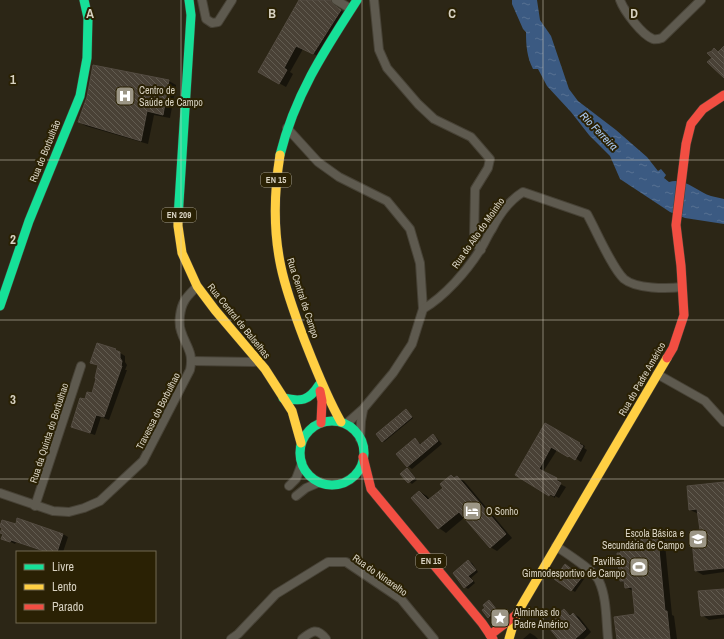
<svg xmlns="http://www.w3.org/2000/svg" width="724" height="639" viewBox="0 0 724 639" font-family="'Archivo Narrow',sans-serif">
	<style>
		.water { fill: url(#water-ripples) }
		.shadow { fill: #0007 }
		.building { fill: url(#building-back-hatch); stroke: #544c42 }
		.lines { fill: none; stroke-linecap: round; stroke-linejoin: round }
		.street-casing { stroke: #474236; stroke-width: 10 }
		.fast-casing { stroke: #474236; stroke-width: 10 }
		.slow-casing { stroke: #474236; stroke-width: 10 }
		.jam-casing { stroke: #474236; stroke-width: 10 }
		.street { stroke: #5e5a4f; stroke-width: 8 }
		.fast { stroke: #16e098; stroke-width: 9 }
		.slow { stroke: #ffcf43; stroke-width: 9 }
		.jam { stroke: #f24e42; stroke-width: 9 }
		.grid { fill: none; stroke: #d8d2c2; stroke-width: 1; stroke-opacity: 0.55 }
		.labels { text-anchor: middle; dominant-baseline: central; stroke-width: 4; stroke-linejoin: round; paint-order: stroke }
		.shield { fill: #2a2104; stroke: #a49d89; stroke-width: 1 }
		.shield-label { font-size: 9px; font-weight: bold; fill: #d8d2c2 }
		.poi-label { font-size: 10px; fill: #d8d2c2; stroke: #2a2104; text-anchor: start }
		.street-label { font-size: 10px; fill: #d8d2c2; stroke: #2a2104 }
		.water-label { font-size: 11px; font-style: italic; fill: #aecef8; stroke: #2a2104 }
		.grid-label { font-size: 13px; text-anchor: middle; font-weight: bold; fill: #d8d2c2; stroke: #2a2104; stroke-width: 4; stroke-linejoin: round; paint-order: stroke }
	</style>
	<defs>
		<pattern id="water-ripples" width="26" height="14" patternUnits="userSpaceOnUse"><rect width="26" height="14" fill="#3b5a82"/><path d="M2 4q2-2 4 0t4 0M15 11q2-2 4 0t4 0" fill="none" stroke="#577192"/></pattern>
		<pattern id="building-back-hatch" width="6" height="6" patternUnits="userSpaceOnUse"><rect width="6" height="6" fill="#494136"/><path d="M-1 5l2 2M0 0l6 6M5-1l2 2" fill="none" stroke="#625c51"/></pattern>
	</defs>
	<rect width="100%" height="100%" fill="#2c2616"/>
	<!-- water -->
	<path class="water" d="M512 0H537L540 20 551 36 569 89 578 101 616 130 647 157 658 171 661 169 666 175 664 178 669 182C684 177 698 192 711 196 715 197 720 198 724 199V224L685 218 670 212 620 179 610 156 589 135 571 112 547 86 538 69H533C527 57 526 46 526 32L523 29 512 4Z"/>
	<!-- shadow -->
	<g class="shadow">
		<path d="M300 0H327L337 6 340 10 347 14 320 57 303 49 290 72 293 74 286 87 259 72Z"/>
		<path d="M169 81 176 85 170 118 154 115 148 144 86 126 79 122Z"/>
		<path d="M115 350 125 356V362L127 365 125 370H127L109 420 101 417 95 435 77 429 72 426 86 401 92 394 97 378 99 366 91 362Z"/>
		<path d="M407 411 413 418 384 442 383 441Z"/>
		<path d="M545 424 585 446 584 448 587 450 581 462 575 458 574 459 557 450 543 472 561 482 560 484 566 487 559 498 555 496V498L516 475Z"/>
		<path d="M433 436 437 438 442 444 412 469 408 466 415 439 422 445Z"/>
		<path d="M407 469 410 471 417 480 412 484 401 474Z"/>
		<path d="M451 476 455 478 457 477 464 481 512 538 497 551 490 547 465 517 446 533 439 528 420 492 427 496 430 500 445 488Z"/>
		<path d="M724 483V572L703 575 696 571 701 531 699 514 690 510Z"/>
		<path d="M18 519 63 534 68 537 63 552H46L16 542 15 544 3 538 4 534 16 525Z"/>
		<path d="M656 530 664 534 672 615 674 616 677 639H618L636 615 633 591 626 587 625 583 621 581 622 554 629 546Z"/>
		<path d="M468 561 472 563 478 572 471 578 475 583 468 589 465 587Z"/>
		<path d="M569 567 584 579 575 592 572 590Z"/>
		<path d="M724 590V618L709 620 702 615Z"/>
		<path d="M489 601 500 612 492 619 488 617 486 608Z"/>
		<path d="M564 610 572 616 574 614 579 617 591 632 584 639H560Z"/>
		<path d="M530 633 535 636 538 639H523Z"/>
	</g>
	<!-- building -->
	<g class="building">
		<path d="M299 0H330L333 4 341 10 313 54 296 46 284 68 287 70 279 84 258 72Z"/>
		<path d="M724 46V78L707 62 712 58 707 53 712 51 714 48 718 52Z"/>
		<path d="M93 65 169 80 163 115 147 111 141 141 78 122 87 97Z"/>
		<path d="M97 343 116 349 115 350 120 352V358L122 361 121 366H122L104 417 96 415 90 433 71 427 80 398 85 399 87 392 92 393 96 379 95 378 98 365 90 363Z"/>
		<path d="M406 409 412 417 382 442 376 434Z"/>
		<path d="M545 423 580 443 579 444 583 446 575 460 569 456 568 457 551 447 550 449 539 469 557 478 556 480 561 483 554 496 550 494 549 496 515 475Z"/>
		<path d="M433 434 438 441 407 467 396 454 415 438 420 445Z"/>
		<path d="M407 468 415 478 408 483 400 474Z"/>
		<path d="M451 475 454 478 457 476 506 534 490 548 459 512 438 529 411 498 419 491 428 500 443 488 440 484Z"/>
		<path d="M724 482V568L695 571 691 531 700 530 697 509 689 510 687 486Z"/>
		<path d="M17 518 63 534 57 552H47L11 540 10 542 1 539 3 534 0 533 2 528 0 527V526L2 520 16 524Z"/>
		<path d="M657 529 665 611H667L670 639H617L614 617 635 614 632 587 625 588 624 581H620L617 553H621L620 546 628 545 626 532Z"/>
		<path d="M468 560 476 570 468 576 473 581 464 588 453 573Z"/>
		<path d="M565 564 582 577 571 591 554 579Z"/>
		<path d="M724 589V614L701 616 698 591Z"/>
		<path d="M489 600 497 610 488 618 482 610 485 608 483 605Z"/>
		<path d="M564 609 570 616 573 613 586 629 575 639H558L546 624Z"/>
	</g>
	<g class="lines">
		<!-- street casing -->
		<g class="street-casing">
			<g id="street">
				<path d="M202 0 206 19 212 23 218 22 232 0"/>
				<path d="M336 0 351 9"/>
				<path d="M374 0 379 50 387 68 418 104 434 119 471 137 490 159 488 168 475 189 474 240 481 250"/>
				<path d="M620 0C624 11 642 35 653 39 656 40 659 39 662 38L701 0"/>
				<path d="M287 128 318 162 339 177 387 201 410 229 420 263 423 309 412 344 393 373 363 409 346 424"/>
				<path d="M423 309C444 297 467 271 480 250 485 243 487 236 492 229 499 215 510 200 523 192L587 214C596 230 612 268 624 279 636 289 667 289 682 287"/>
				<path d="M192 361 253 362 258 361"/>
				<path d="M657 374 705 401 724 422"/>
				<path d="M360 439 361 421 363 410"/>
				<path d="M289 486 296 479 302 463"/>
				<path d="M0 493 53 511 69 512 84 508 100 501 143 461 190 370C194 352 186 347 181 331 178 323 180 308 185 300 188 295 193 291 197 286"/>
				<path d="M296 496 306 488 320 482"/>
				<path d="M35 506 81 366"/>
				<path d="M556 546C566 553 595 571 599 581 607 598 606 621 608 639"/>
				<path d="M231 639 238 634 276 594 328 562H346L401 599 434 639"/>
				<path d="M302 639C312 631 317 627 326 639"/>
			</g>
		</g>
		<!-- fast casing -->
		<g class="fast-casing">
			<g id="fast">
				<path d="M280 155C295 95 324 51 357 0"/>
				<path d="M178 218 191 15 189 0"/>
				<path d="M0 306 29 221 80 96 87 58 88 18 84 0"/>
				<path d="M283 398C301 402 309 401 319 385"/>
				<circle cx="332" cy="453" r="32"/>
			</g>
		</g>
		<!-- slow casing -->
		<g class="slow-casing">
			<g id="slow">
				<path d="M280 155C274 192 273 230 281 267 286 291 295 315 304 339 315 367 326 396 341 422"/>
				<path d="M178 218V226L182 253 197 286 215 310 265 369 292 411 301 443"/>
				<path d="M509 639 516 615 667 358"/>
			</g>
		</g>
		<!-- jam casing -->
		<g class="jam-casing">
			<g id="jam">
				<path d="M667 358 673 348 684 315 681 266 676 225 686 144 691 124 703 109 724 95"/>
				<path d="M320 391 322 401 321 423"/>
				<path d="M363 457 371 489 482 623 493 639"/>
				<path d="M490 635 516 615"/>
			</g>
		</g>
		<!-- street -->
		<use href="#street" class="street"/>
		<!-- fast -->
		<use href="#fast" class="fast"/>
		<!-- slow -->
		<use href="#slow" class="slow"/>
		<!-- jam -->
		<use href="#jam" class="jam"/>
	</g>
	<!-- grid -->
	<path class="grid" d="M181 0V639M362 0V639M543 0V639M0 160H724M0 320H724M0 479H724"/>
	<!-- icons -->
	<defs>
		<g id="hospital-square" transform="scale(1)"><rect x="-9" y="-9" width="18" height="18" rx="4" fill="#9c9686" stroke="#2a2104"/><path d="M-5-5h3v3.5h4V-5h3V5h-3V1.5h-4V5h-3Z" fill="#fff"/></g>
		<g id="hotel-square" transform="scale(1)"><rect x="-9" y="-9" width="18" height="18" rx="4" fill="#9c9686" stroke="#2a2104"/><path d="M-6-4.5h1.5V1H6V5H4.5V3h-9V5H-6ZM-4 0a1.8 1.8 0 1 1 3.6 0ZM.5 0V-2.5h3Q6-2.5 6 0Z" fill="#fff"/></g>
		<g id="school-square" transform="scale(1)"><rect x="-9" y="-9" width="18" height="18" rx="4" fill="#9c9686" stroke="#2a2104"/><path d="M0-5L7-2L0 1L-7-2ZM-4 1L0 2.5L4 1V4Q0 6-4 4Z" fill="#fff"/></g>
		<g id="stadium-square" transform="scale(1)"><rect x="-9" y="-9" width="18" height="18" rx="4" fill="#9c9686" stroke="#2a2104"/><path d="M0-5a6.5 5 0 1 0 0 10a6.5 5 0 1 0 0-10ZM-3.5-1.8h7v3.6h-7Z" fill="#fff"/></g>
		<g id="sight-square" transform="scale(1)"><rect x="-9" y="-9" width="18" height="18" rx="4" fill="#9c9686" stroke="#2a2104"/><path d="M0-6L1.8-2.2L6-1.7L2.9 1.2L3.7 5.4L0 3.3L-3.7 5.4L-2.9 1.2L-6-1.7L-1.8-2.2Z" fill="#fff"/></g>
	</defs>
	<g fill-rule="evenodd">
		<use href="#hospital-square" x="125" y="96"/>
		<use href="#hotel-square" x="472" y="511"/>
		<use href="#school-square" x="698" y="539"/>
		<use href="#stadium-square" x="639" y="567"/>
		<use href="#sight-square" x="500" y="618"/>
	</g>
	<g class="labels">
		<!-- shield labels -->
		<g class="shield">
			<rect x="261" y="173" width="30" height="14" rx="3"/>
			<rect x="162" y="208" width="34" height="14" rx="3"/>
			<rect x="416" y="554" width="30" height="14" rx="3"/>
		</g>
		<g class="shield-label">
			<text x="276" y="180">EN 15</text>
			<text x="179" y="215">EN 209</text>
			<text x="431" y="561">EN 15</text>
		</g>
		<!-- poi labels -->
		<g class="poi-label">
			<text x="139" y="90">Centro de<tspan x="139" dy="12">Saúde de Campo</tspan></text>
			<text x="486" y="511">O Sonho</text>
			<text x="684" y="533" text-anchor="end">Escola Básica e<tspan x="684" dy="12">Secundária de Campo</tspan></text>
			<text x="625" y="561" text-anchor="end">Pavilhão<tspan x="625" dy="12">Gimnodesportivo de Campo</tspan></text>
			<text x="514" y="612">Alminhas do<tspan x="514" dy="12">Padre Américo</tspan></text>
		</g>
		<!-- street labels -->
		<g class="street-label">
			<text transform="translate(45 151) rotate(-68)">Rua do Borbulhão</text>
			<text transform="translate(478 233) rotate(-55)">Rua do Alto do Moinho</text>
			<text transform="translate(303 298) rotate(72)">Rua Central de Campo</text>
			<text transform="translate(239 321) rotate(51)">Rua Central de Balselhas</text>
			<text transform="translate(642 379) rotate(-60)">Rua do Padre Américo</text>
			<text transform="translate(158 411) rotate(-63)">Travessa do Borbulhao</text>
			<text transform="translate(49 433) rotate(-72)">Rua da Quinta do Borbulhao</text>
			<text transform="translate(380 575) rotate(35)">Rua do Ninarelho</text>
		</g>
		<!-- water labels -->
		<g class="water-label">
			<text transform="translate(599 131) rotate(46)">Rio Ferreira</text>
		</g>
	</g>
	<g class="grid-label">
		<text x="90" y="18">A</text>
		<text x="272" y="18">B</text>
		<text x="452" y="18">C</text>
		<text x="634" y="18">D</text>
		<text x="13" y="84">1</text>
		<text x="13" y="244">2</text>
		<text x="13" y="404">3</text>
	</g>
	<!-- legend -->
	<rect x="16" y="551" width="140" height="72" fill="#2a2104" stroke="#706850"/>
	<rect x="24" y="564" width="20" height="6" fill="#16e098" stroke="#706850"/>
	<text x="52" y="571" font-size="12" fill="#d8d2c2">Livre</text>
	<rect x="24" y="584" width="20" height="6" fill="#ffcf43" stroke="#706850"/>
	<text x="52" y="591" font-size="12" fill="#d8d2c2">Lento</text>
	<rect x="24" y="604" width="20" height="6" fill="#f24e42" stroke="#706850"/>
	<text x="52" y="611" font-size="12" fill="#d8d2c2">Parado</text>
</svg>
